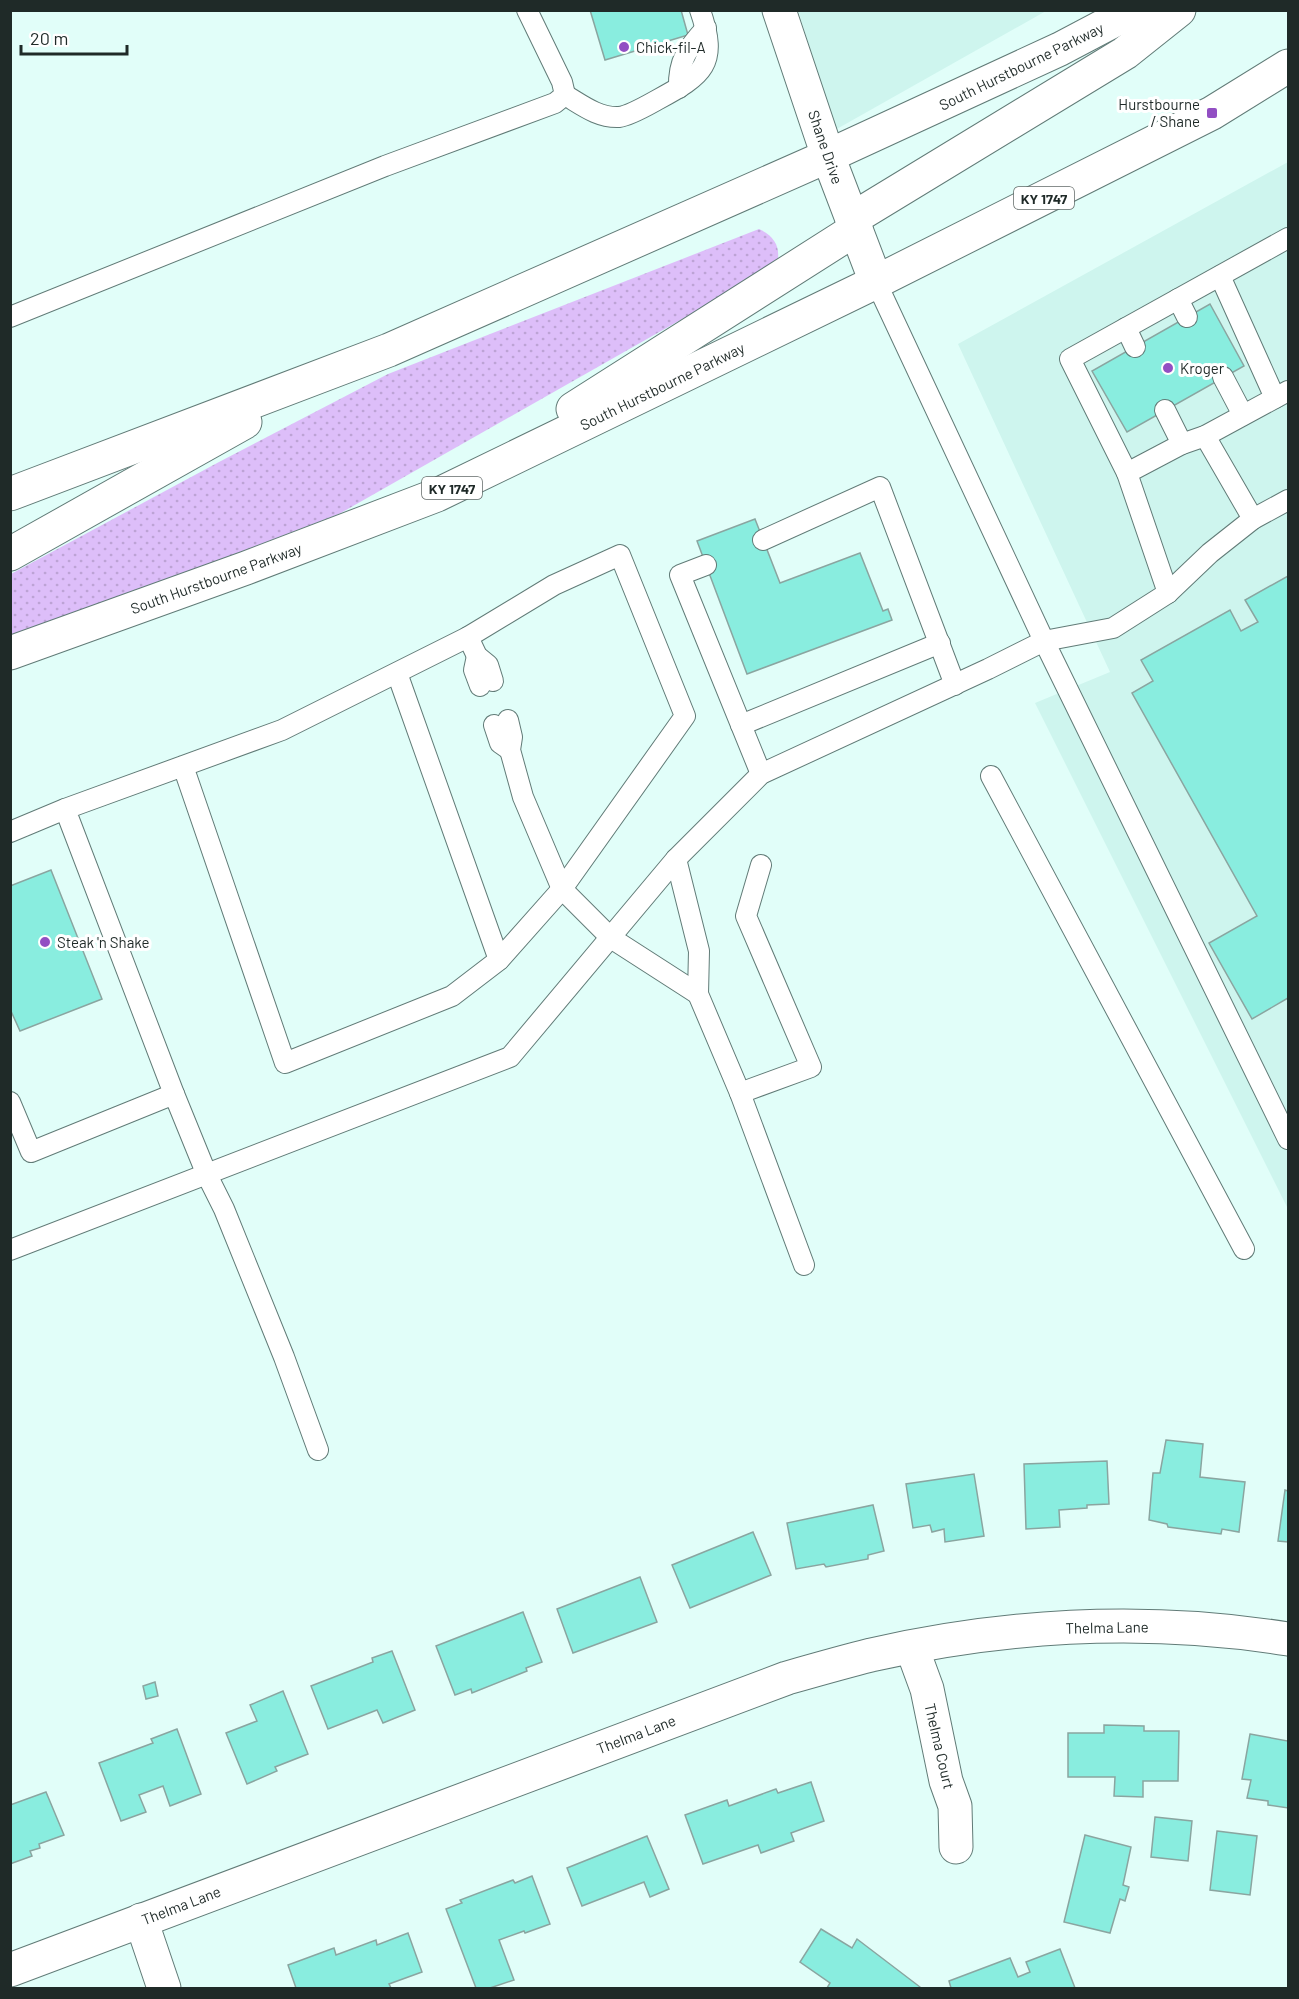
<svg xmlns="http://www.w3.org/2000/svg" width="1299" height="1999" viewBox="0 0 1299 1999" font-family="Barlow,sans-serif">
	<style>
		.built { fill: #cef5ee }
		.grass { fill: url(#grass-dots) }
		.building { fill: #89eddf; stroke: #8aa5a0; stroke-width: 1.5 }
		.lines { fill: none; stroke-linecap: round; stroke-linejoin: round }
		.service-casing { stroke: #617b77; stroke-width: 22 }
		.minor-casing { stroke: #617b77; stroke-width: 35 }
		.primary-casing { stroke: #617b77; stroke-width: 35 }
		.service { stroke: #fff; stroke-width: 20 }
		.minor { stroke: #fff; stroke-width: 33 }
		.primary { stroke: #fff; stroke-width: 33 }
		.poi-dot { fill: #924fc3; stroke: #fff; stroke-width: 2 }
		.labels { text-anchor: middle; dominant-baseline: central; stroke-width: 6; stroke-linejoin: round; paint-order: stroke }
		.shield { fill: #fff; stroke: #626a68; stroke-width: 1.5 }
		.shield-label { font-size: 14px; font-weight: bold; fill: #1f2a28 }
		.poi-label { font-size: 15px; fill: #1f2a28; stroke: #fff; text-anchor: start }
		.street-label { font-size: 15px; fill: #1f2a28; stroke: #fff }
	</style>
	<defs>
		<pattern id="grass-dots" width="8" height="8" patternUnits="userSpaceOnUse" patternTransform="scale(1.5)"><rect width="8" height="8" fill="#ddbef9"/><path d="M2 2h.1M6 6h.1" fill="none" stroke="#bda3d5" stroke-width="1.8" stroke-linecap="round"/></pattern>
	</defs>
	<rect width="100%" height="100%" fill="#e1fef9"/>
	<!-- built -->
	<g class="built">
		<path d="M798 10 1046 11 835 130Z"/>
		<path d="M1288 162V1209L1035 703 1110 672 958 344Z"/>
	</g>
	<!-- grass -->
	<path class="grass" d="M759 229C775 237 781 247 777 265L339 514 11 640V574L219 462 388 374Z"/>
	<!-- building -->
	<g class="building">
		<path d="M590 10H681L688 35 605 60Z"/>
		<path d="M1210 304 1244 366 1127 432 1092 371Z"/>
		<path d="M755 519 780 583 860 553 883 611 888 609 892 620 747 674 697 541Z"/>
		<path d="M1288 576V998L1252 1019 1209 943 1257 916 1132 693 1153 681 1141 660 1230 610 1241 631 1258 622 1245 600Z"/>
		<path d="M51 870 102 999 20 1031 10 1009V886Z"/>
		<path d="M1166 1440 1203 1444 1200 1477 1245 1482 1239 1532 1222 1529 1221 1534 1168 1527 1167 1524 1149 1520 1153 1473H1160Z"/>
		<path d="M1107 1461 1109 1504 1087 1505V1508L1059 1510 1060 1527 1026 1529 1024 1464Z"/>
		<path d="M974 1474 984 1536 945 1542 944 1529 932 1532 930 1525 913 1528 906 1484Z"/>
		<path d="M1285 1490 1288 1491V1542L1278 1541Z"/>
		<path d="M873 1505 884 1551 868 1555V1559L826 1567 824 1564 796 1569 787 1523Z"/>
		<path d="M753 1532 771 1575 690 1608 672 1565Z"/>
		<path d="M640 1577 657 1622 573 1653 557 1609Z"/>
		<path d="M523 1612 542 1662 526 1668 527 1671 472 1693 471 1689 455 1695 436 1646Z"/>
		<path d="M392 1651 415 1710 383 1723 377 1710 328 1729 311 1686 373 1662 372 1658Z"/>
		<path d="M155 1682 158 1696 146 1699 143 1686Z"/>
		<path d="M283 1691 308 1754 275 1767 277 1771 247 1784 226 1733 257 1721 250 1705Z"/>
		<path d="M1104 1725 1144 1726V1731H1179L1178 1781H1143V1797L1114 1796 1115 1777H1068V1733H1104Z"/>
		<path d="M177 1729 201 1794 170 1806 163 1786 139 1795 146 1812 121 1821 99 1763 153 1743 151 1739Z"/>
		<path d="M1250 1734 1288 1741V1808L1268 1805V1801L1247 1798 1251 1780 1242 1779Z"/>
		<path d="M811 1782 824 1821 791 1833 794 1841 761 1853 758 1845 703 1864 685 1815 727 1800 729 1806 776 1789 778 1793Z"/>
		<path d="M46 1792 64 1835 39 1844 40 1848 30 1851 32 1856 10 1864V1805Z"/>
		<path d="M1155 1817 1192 1821 1188 1861 1151 1857Z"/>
		<path d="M1217 1831 1257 1836 1250 1895 1210 1890Z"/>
		<path d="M1085 1835 1131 1847 1123 1885 1129 1887 1125 1901 1120 1899 1110 1933 1064 1922Z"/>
		<path d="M647 1836 669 1889 650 1897 644 1882 582 1906 567 1868Z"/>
		<path d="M532 1876 550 1924 525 1933 524 1931 499 1940 514 1980 490 1988H476L446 1909 462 1903 460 1900 513 1880 515 1883Z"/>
		<path d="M821 1929 852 1948 857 1939 920 1987V1988H827L830 1983 800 1962Z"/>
		<path d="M408 1933 422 1972 389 1984 391 1988H296L288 1965 334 1948 336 1955 376 1940 377 1945Z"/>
		<path d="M1060 1949 1075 1988H951L949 1981 1010 1958 1018 1977 1030 1972 1026 1962Z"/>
	</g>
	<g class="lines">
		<!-- service casing -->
		<g class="service-casing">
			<g id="service">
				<path d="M679 88C678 60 688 48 706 28"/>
				<path d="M565 95C582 105 598 118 619 117 629 116 648 105 657 100 703 75 719 65 700 10"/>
				<path d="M1220 276 1275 398"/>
				<path d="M876 282 1044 641 1288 1139"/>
				<path d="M1178 299 1187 317"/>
				<path d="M10 317 385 166 555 103 565 95 562 82 527 10"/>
				<path d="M1126 328 1135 347"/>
				<path d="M1223 377 1243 415"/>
				<path d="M1165 410 1182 444"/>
				<path d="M1205 436 1253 519"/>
				<path d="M1127 473 1070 359 1288 238"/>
				<path d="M763 540 880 487 955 685"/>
				<path d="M706 565 680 575 761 774"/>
				<path d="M1168 593 1127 473 1182 444 1205 436 1288 391"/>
				<path d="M468 637 477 656 488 665 493 681"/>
				<path d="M477 656 474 670 480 686"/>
				<path d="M397 673 499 960"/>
				<path d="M508 720 512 737 510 750 523 797 562 889 611 938 698 994"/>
				<path d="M494 725 500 743 510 750"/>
				<path d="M741 725 940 643"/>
				<path d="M991 776 1244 1249"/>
				<path d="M10 832 65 809"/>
				<path d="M676 859 699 951 698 994 740 1093 804 1265"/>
				<path d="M740 1093 811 1067 746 916 761 865"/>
				<path d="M174 1094 65 809 282 730 468 637 554 585 620 555 685 716 562 889 499 960 452 996 285 1063 183 766"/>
				<path d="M10 1102 31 1152 174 1094 207 1175 224 1209 284 1357 318 1450"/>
				<path d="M10 1250 510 1057 676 859 761 774 988 669 1044 641 1113 628 1168 593 1210 553 1253 519 1288 500"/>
			</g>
		</g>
		<!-- minor casing -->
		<g class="minor-casing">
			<g id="minor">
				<path d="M779 10 828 156 876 282"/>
				<path d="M912 1648 927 1689 946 1781 955 1806 956 1847"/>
				<path d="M141 1920 164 1988"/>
				<path d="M10 1970 787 1678C815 1670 843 1662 871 1655 1008 1624 1150 1617 1288 1639"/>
			</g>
		</g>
		<!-- primary casing -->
		<g class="primary-casing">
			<g id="primary">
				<path d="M852 219 1125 53 1179 10"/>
				<path d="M573 409 856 229"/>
				<path d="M10 494 389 350 828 156 1060 49 1134 10"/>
				<path d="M10 554 245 422"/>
				<path d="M10 653 246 568 437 495 876 282 1212 113 1288 66"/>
			</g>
		</g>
		<!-- service -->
		<use href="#service" class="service"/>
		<!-- minor -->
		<use href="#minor" class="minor"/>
		<!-- primary -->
		<use href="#primary" class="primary"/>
	</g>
	<!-- markers -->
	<g class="poi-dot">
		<circle cx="624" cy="47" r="6"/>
		<rect x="1206" y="107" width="12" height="12" rx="3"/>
		<circle cx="1168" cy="368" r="6"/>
		<circle cx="45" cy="942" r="6"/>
	</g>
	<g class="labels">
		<!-- shield labels -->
		<g class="shield">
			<rect x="1014" y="187" width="60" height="22" rx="4.5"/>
			<rect x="422" y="477" width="60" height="22" rx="4.5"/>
		</g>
		<g class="shield-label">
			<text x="1044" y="198">KY 1747</text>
			<text x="452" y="488">KY 1747</text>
		</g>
		<!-- poi labels -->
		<g class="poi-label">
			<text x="636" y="47">Chick-fil-A</text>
			<text x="1200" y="104" text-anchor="end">Hurstbourne<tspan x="1200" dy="17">/ Shane</tspan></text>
			<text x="1180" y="368">Kroger</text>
			<text x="57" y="942">Steak 'n Shake</text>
		</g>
		<!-- street labels -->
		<g class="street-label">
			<text transform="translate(1021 66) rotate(-26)">South Hurstbourne Parkway</text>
			<text transform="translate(826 147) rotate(71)">Shane Drive</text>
			<text transform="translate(662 386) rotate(-26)">South Hurstbourne Parkway</text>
			<text transform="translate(216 578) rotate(-20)">South Hurstbourne Parkway</text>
			<text transform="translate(1107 1627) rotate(-1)">Thelma Lane</text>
			<text transform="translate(636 1734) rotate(-21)">Thelma Lane</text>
			<text transform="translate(940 1746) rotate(77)">Thelma Court</text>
			<text transform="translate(181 1905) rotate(-21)">Thelma Lane</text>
		</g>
	</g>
	<!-- border -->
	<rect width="1299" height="1999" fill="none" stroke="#1f2a28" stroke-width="24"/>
	<!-- scale -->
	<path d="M21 45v9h106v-9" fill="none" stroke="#1f2a28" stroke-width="3"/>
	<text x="30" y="45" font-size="18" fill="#1f2a28" stroke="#ffffff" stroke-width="4.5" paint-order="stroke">20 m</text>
</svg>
